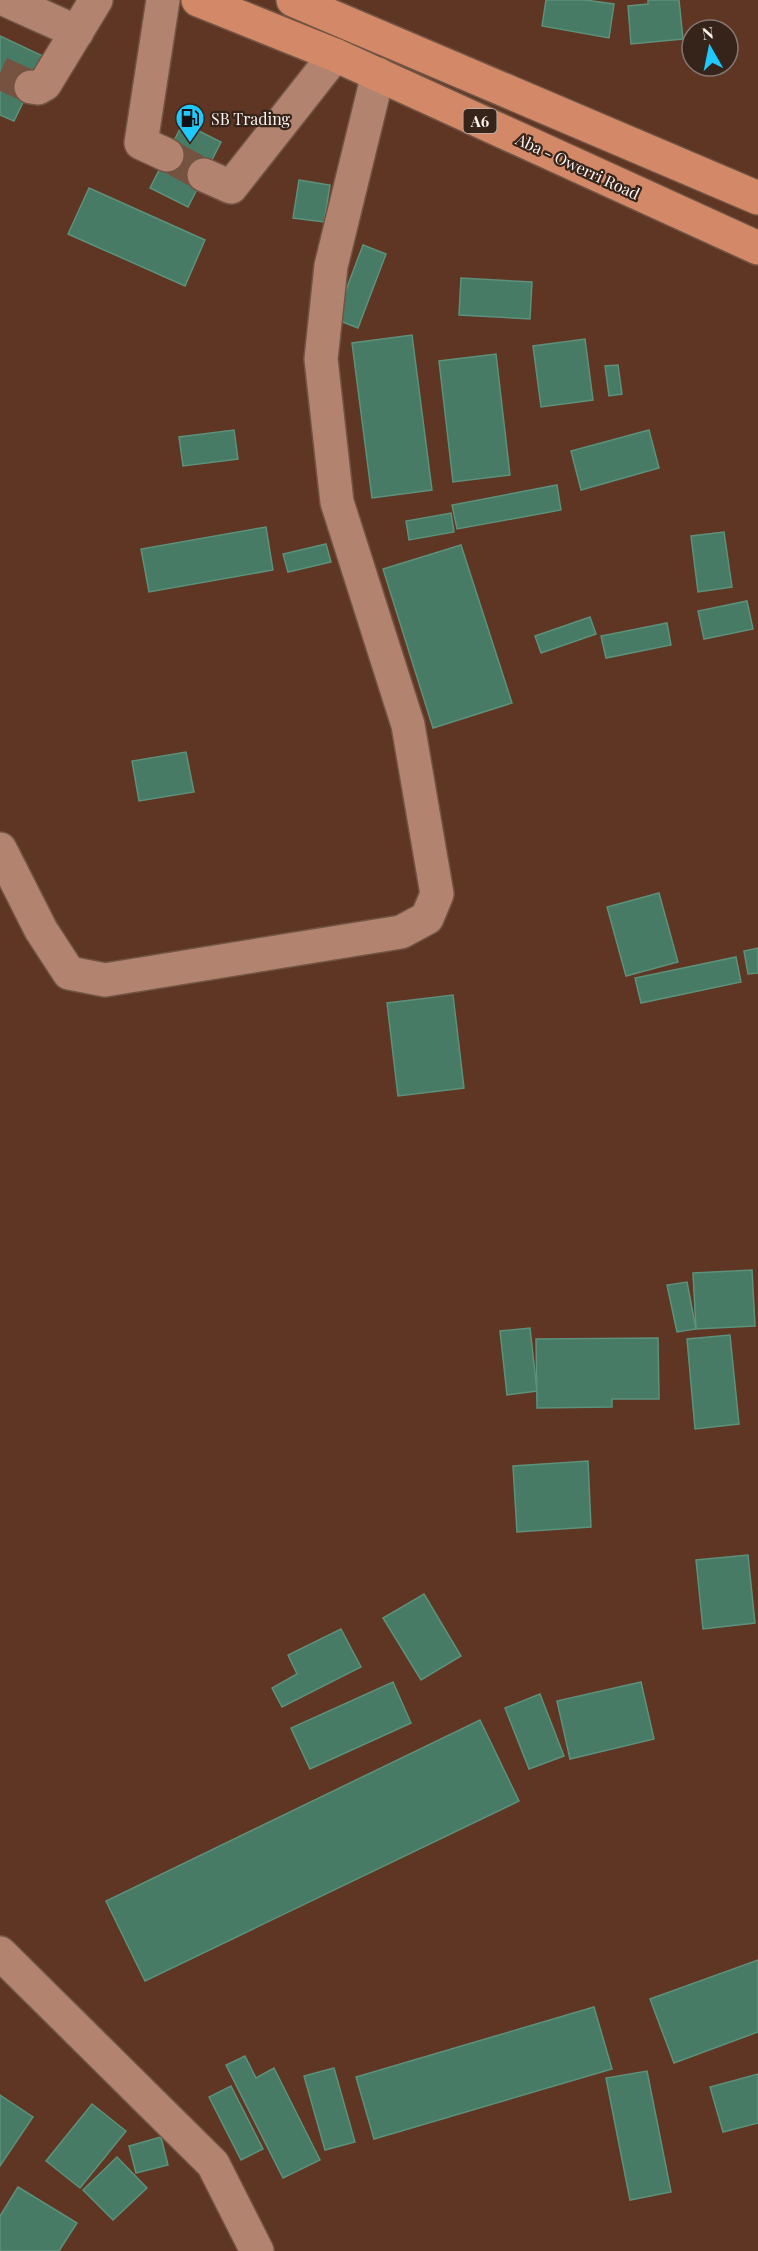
<svg xmlns="http://www.w3.org/2000/svg" width="758" height="2251" viewBox="0 0 758 2251" font-family="'Playfair Display',serif">
	<style>
		.building { fill: #487b66; stroke: #5d917b; stroke-width: 1.5 }
		.lines { fill: none; stroke-linecap: round; stroke-linejoin: round }
		.minor-tunnel { stroke: #765241; stroke-width: 33; stroke-dasharray: 33 16; stroke-linecap: butt }
		.minor-casing { stroke: #725444; stroke-width: 36 }
		.highway-casing { stroke: #725444; stroke-width: 36 }
		.minor { stroke: #b2836e; stroke-width: 33 }
		.highway { stroke: #d38967; stroke-width: 33 }
		.labels { text-anchor: middle; dominant-baseline: central; stroke-width: 4.5; stroke-linejoin: round; paint-order: stroke }
		.shield { fill: #36241b; stroke: #c1b4ae; stroke-width: 1.5 }
		.shield-label { font-size: 15px; font-weight: bold; fill: #fcf2ed }
		.poi-label { font-size: 16px; fill: #fcf2ed; stroke: #36241b; text-anchor: start }
		.street-label { font-size: 16px; fill: #fcf2ed; stroke: #36241b }
	</style>
	<rect width="100%" height="100%" fill="#5e3623"/>
	<!-- building -->
	<g class="building">
		<path d="M546 0H585L614 4 609 38 542 26Z"/>
		<path d="M648 0H679L683 39 631 44 628 6 648 4Z"/>
		<path d="M0 36 45 57 14 121 0 115Z"/>
		<path d="M183 123 221 142 188 207 150 188Z"/>
		<path d="M299 180 330 185 324 222 293 218Z"/>
		<path d="M89 188 205 240 185 286 68 234Z"/>
		<path d="M363 245 386 254 358 328 335 319Z"/>
		<path d="M461 278 532 282 530 319 459 315Z"/>
		<path d="M412 335 432 490 372 498 352 343Z"/>
		<path d="M585 339 593 400 541 407 533 346Z"/>
		<path d="M496 354 510 475 453 482 439 361Z"/>
		<path d="M618 365 622 394 609 396 605 366Z"/>
		<path d="M234 430 238 459 183 466 179 437Z"/>
		<path d="M649 430 659 468 581 490 571 451Z"/>
		<path d="M557 485 561 510 457 529 452 505Z"/>
		<path d="M451 513 454 532 409 540 406 521Z"/>
		<path d="M266 527 273 570 149 592 141 549Z"/>
		<path d="M724 532 732 587 698 592 691 536Z"/>
		<path d="M326 544 331 562 288 572 283 554Z"/>
		<path d="M461 545 512 703 433 728 383 569Z"/>
		<path d="M747 601 753 629 704 639 698 611Z"/>
		<path d="M590 617 596 634 541 653 535 636Z"/>
		<path d="M667 623 671 645 606 658 601 636Z"/>
		<path d="M186 752 194 792 139 801 132 761Z"/>
		<path d="M659 893 678 962 626 976 607 907Z"/>
		<path d="M758 948V973L748 974 744 951Z"/>
		<path d="M736 957 741 982 641 1003 635 978Z"/>
		<path d="M453 995 464 1088 398 1096 387 1003Z"/>
		<path d="M752 1270 755 1326 696 1329 693 1273Z"/>
		<path d="M687 1282 696 1329 677 1332 667 1285Z"/>
		<path d="M530 1328 537 1391 507 1395 500 1331Z"/>
		<path d="M730 1335 739 1424 695 1429 687 1339Z"/>
		<path d="M658 1338 659 1399H612V1407L537 1408 536 1339Z"/>
		<path d="M588 1461 591 1527 517 1532 513 1466Z"/>
		<path d="M748 1555 755 1623 703 1629 696 1560Z"/>
		<path d="M424 1594 461 1656 421 1680 383 1618Z"/>
		<path d="M341 1629 361 1667 282 1707 272 1688 297 1674 288 1655Z"/>
		<path d="M393 1682 411 1723 310 1769 291 1728Z"/>
		<path d="M641 1682 654 1739 570 1759 557 1701Z"/>
		<path d="M540 1694 564 1756 529 1769 505 1708Z"/>
		<path d="M480 1720 519 1801 145 1981 106 1901Z"/>
		<path d="M758 1960V2032L674 2063 650 1999Z"/>
		<path d="M594 2007 612 2069 374 2139 356 2077Z"/>
		<path d="M245 2056 256 2078 274 2068 320 2160 283 2178 226 2065Z"/>
		<path d="M334 2068 355 2142 325 2150 304 2076Z"/>
		<path d="M647 2071 671 2192 630 2200 606 2078Z"/>
		<path d="M758 2074V2123L723 2132 710 2087Z"/>
		<path d="M231 2086 263 2149 241 2160 209 2097Z"/>
		<path d="M0 2095 33 2117 0 2166Z"/>
		<path d="M92 2104 126 2131 80 2188 46 2161Z"/>
		<path d="M161 2137 168 2165 136 2173 129 2146Z"/>
		<path d="M117 2157 147 2188 113 2220 83 2190Z"/>
		<path d="M18 2187 77 2223 59 2251H0V2216Z"/>
	</g>
	<g class="lines">
		<!-- minor-tunnel -->
		<g class="minor-tunnel">
			<path d="M0 73 31 87"/>
			<path d="M167 155 204 175"/>
		</g>
		<!-- minor casing -->
		<g class="minor-casing">
			<g id="minor">
				<path d="M6 0 77 32"/>
				<path d="M163 0 141 143 167 155"/>
				<path d="M31 87 38 88 45 84 96 0"/>
				<path d="M204 175 231 187 335 55"/>
				<path d="M0 849 41 930 69 973 105 980 401 932 427 918 437 894 408 725 337 502 321 359 331 266 378 74"/>
				<path d="M0 1953 213 2164 257 2251"/>
			</g>
		</g>
		<!-- highway casing -->
		<g class="highway-casing">
			<g id="highway">
				<path d="M198 0 335 55 758 248"/>
				<path d="M293 0 758 198"/>
			</g>
		</g>
		<!-- minor -->
		<use href="#minor" class="minor"/>
		<!-- highway -->
		<use href="#highway" class="highway"/>
	</g>
	<!-- icons -->
	<defs>
		<g id="fuel-pin" transform="scale(1.5)"><path d="M0 17L-7.5 6A9.5 9.5 0 1 1 7.5 6Z" fill="#1fc9fd" stroke="#36241b"/><path d="M-5.5-6h7V0h2V4h1.3V-2.5L3-4.5l.8-.8L6-3V5H2.5V1h-1V6h-7ZM-4.2-4.7v3.2H.2V-4.7Z" fill="#111"/></g>
	</defs>
	<g fill-rule="evenodd">
		<use href="#fuel-pin" x="190" y="118"/>
	</g>
	<g class="labels">
		<!-- shield labels -->
		<rect class="shield" x="463.5" y="109" width="33" height="24" rx="4.5"/>
		<g class="shield-label">
			<text x="480" y="121">A6</text>
		</g>
		<!-- poi labels -->
		<g class="poi-label">
			<text x="211" y="118">SB Trading</text>
		</g>
		<!-- street labels -->
		<g class="street-label">
			<text transform="translate(578 166) rotate(25)">Aba - Owerri Road</text>
		</g>
	</g>
	<!-- north arrow -->
	<g transform="translate(710 48) rotate(351)"><circle r="28" fill="#36241b" stroke="#85766f" stroke-width="1.5"/>
	<path d="M0-4.5L10 22L0 15L-10 22Z" fill="#1fc9fd"/>
	<text y="-9" font-size="16" font-weight="bold" text-anchor="middle" fill="#fcf2ed">N</text>
	</g>
</svg>
